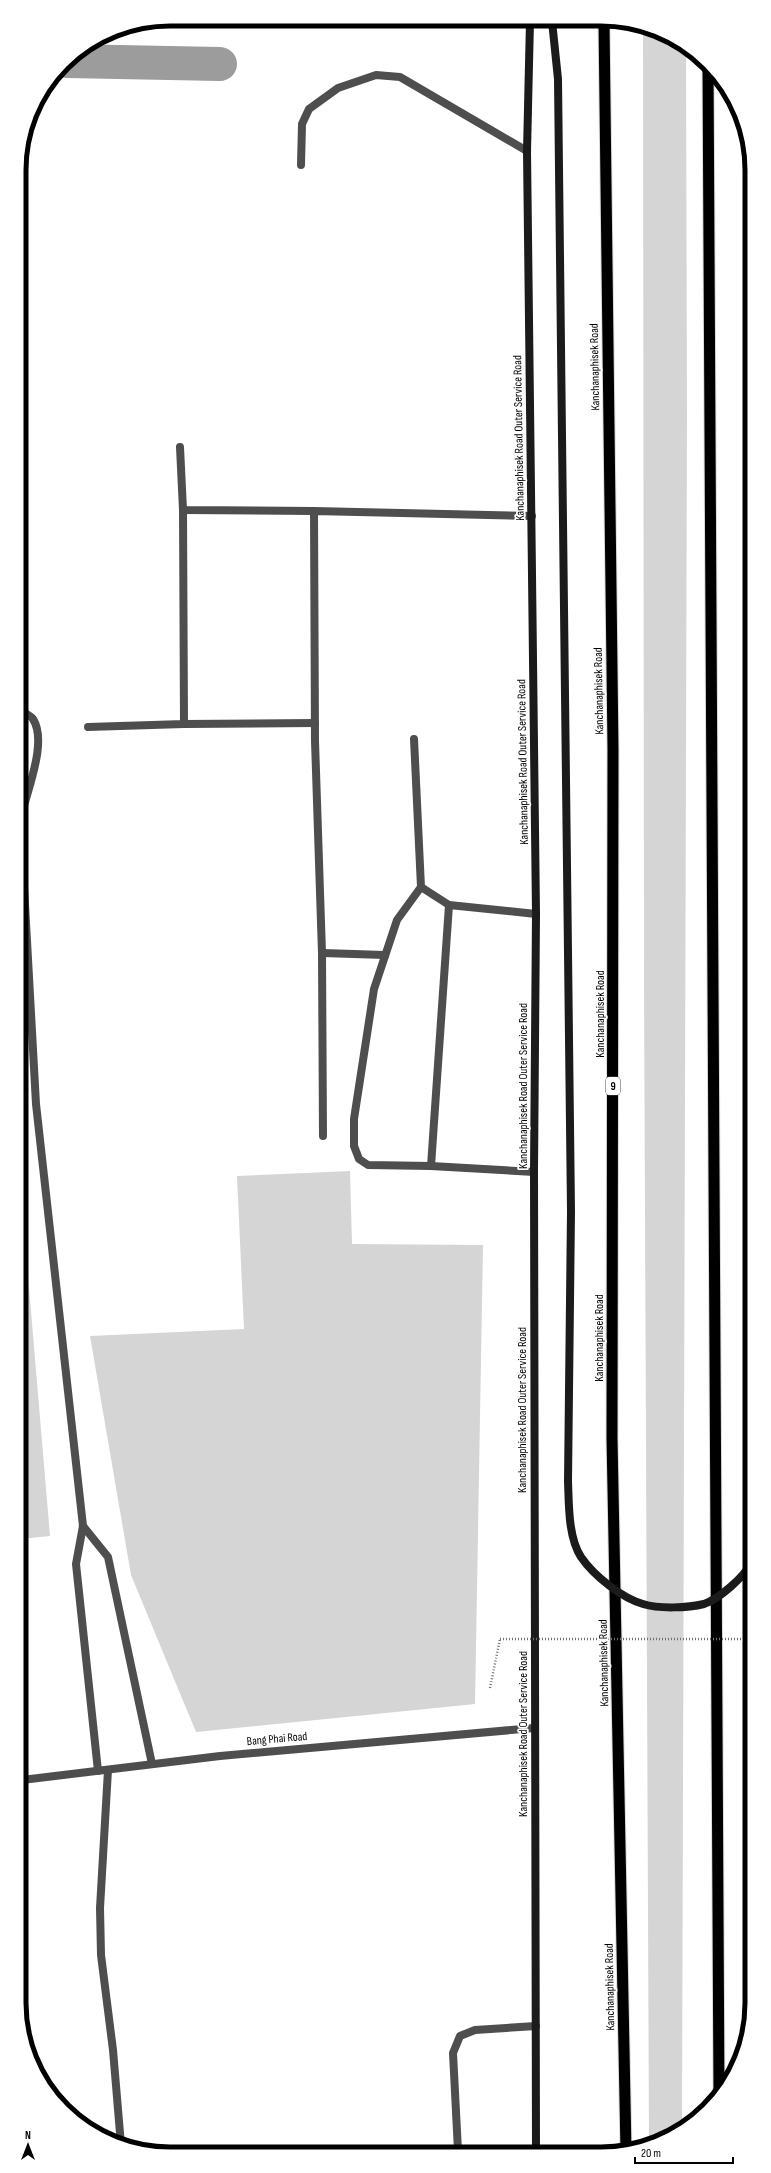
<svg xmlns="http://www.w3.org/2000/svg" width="771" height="2173" viewBox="0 0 771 2173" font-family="'Sofia Sans Condensed',sans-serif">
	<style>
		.grass { fill: #d5d5d5 }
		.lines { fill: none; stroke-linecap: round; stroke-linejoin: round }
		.canal { stroke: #9c9c9c; stroke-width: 34 }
		.trunk-casing { stroke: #dbdbdb; stroke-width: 13 }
		.path { stroke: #707070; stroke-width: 2.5; stroke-dasharray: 1 2; stroke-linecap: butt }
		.service { stroke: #4e4e4e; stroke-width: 8 }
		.minor { stroke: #4e4e4e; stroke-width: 8 }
		.tertiary { stroke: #4e4e4e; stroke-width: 8 }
		.secondary { stroke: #1b1b1b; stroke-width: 8 }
		.trunk { stroke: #000; stroke-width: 11 }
		.path-bridge { stroke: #707070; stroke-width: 2.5; stroke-dasharray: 1 2; stroke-linecap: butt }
		.secondary-bridge { stroke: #1b1b1b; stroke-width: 8 }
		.labels { text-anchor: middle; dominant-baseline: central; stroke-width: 3.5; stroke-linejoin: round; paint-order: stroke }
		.shield { fill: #fff; stroke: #4c4c4c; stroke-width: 1 }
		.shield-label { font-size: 11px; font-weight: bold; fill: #000 }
		.street-label { font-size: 12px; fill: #000; stroke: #fff }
		.rim { fill: none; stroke: #000; stroke-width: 5 }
	</style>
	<rect width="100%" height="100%" fill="#fff"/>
	<!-- grass -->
	<g class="grass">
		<path d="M643 26 668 35 686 48 687 414 682 2130 677 2134 649 2144 644 979Z"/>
		<path d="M350 1171 352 1244 483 1245 475 1704 196 1732 131 1575 90 1336 244 1329 237 1176Z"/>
		<path d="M21 1193 50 1536 21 1539Z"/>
	</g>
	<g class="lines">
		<!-- canal -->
		<path class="canal" d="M67 61 220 64"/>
		<!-- trunk casing -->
		<g class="trunk-casing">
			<g id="trunk">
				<path d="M604 22 613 749 612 1438 626 2151"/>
				<path d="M708 64 719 2095"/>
			</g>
		</g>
		<!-- path -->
		<path class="path" d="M490 1688 500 1639"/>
		<!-- service -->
		<g class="service">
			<path d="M301 165 302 124 309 109 338 88 376 75 400 77 527 151"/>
			<path d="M180 447 183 510 314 511"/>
			<path d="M184 724 315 723"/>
			<path d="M88 727 184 724 183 510"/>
			<path d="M414 739 421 887 449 905"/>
			<path d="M421 887 397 920 374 989 354 1119V1146L359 1159 368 1165 431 1166"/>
			<path d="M322 953 385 955"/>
			<path d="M323 1136 322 953 315 741 314 511 532 516"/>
			<path d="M534 1172 431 1166 449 905 536 914"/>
			<path d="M458 2151 453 2053 460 2036 475 2030 536 2026"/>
		</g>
		<!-- minor -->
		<g class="minor">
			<path d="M20 710C24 713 30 715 33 719 47 741 29 785 23 810"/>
			<path d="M20 804 23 810 21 832 36 1104 83 1526 76 1564 98 1771"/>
			<path d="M83 1526 108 1557 152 1764"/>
			<path d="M108 1770 100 1908 101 1955 113 2050 121 2145"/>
		</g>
		<!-- tertiary -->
		<path class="tertiary" d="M22 1780 220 1756 534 1728"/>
		<!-- secondary -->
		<g class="secondary">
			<path d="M530 21 527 151 536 914 534 1172 536 2151"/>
			<path d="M552 21 558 79 562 436"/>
		</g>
		<!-- trunk -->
		<use href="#trunk" class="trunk"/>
		<!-- path-bridge -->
		<path class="path-bridge" d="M500 1639H751"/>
		<!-- secondary-bridge -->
		<path class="secondary-bridge" d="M562 436 571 1211 568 1481C569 1504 568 1537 581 1557 594 1576 622 1598 643 1604 659 1609 688 1608 704 1604 719 1599 744 1577 751 1563"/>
	</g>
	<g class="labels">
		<!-- shield labels -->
		<rect class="shield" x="606" y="1077" width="14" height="18" rx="3"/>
		<g class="shield-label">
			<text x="613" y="1086">9</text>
		</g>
		<!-- street labels -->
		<g class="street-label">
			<text transform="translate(595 367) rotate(-91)">Kanchanaphisek Road</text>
			<text transform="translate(519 438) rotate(-91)">Kanchanaphisek Road Outer Service Road</text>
			<text transform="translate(599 691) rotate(-91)">Kanchanaphisek Road</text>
			<text transform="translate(523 762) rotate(-91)">Kanchanaphisek Road Outer Service Road</text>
			<text transform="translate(600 1014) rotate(-90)">Kanchanaphisek Road</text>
			<text transform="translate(523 1086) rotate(-90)">Kanchanaphisek Road Outer Service Road</text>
			<text transform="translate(599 1338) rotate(-90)">Kanchanaphisek Road</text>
			<text transform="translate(522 1410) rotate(-90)">Kanchanaphisek Road Outer Service Road</text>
			<text transform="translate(604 1663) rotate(-91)">Kanchanaphisek Road</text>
			<text transform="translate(523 1734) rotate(-90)">Kanchanaphisek Road Outer Service Road</text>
			<text transform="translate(277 1739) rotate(-5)">Bang Phai Road</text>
			<text transform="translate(610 1987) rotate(-91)">Kanchanaphisek Road</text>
		</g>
	</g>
	<!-- crop -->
	<path d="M0 0H771V2173H0ZM170 26H601A144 144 0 0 1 745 170V2003A144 144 0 0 1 601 2147H170A144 144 0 0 1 26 2003V170A144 144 0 0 1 170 26Z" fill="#fff" fill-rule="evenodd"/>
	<path class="rim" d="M170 26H601A144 144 0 0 1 745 170V2003A144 144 0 0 1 601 2147H170A144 144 0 0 1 26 2003V170A144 144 0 0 1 170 26Z"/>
	<!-- north arrow -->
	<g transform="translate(28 2145)" stroke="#ffffff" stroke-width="3" paint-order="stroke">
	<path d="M0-3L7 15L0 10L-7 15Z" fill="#000000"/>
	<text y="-6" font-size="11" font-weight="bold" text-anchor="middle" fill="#000000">N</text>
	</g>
	<!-- scale -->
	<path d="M635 2157v6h98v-6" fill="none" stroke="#000000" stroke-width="2"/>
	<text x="641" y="2157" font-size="12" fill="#000000" stroke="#ffffff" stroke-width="3" paint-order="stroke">20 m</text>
</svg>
